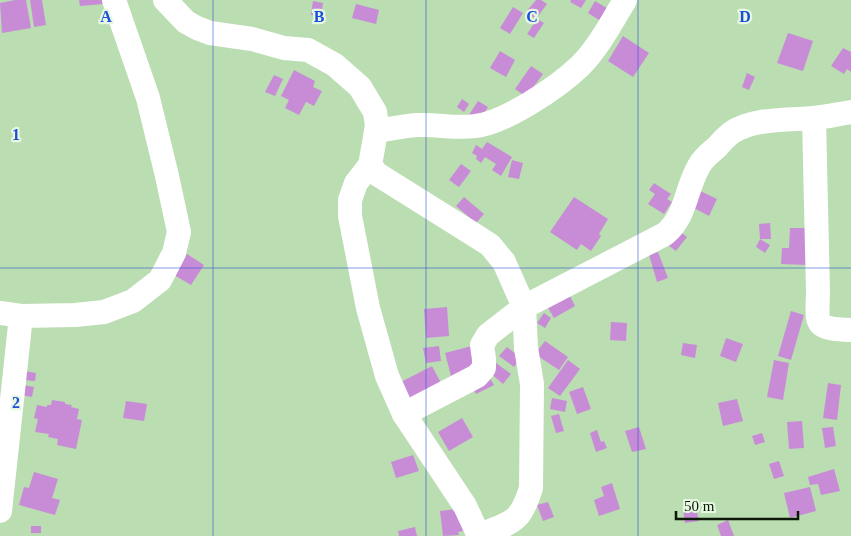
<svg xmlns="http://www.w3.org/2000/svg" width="851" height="536" viewBox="0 0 851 536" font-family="'Times New Roman',serif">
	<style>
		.building { fill: #c88cd7 }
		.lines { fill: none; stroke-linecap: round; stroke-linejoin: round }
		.minor { stroke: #fff; stroke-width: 24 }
		.grid { fill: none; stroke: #1d4ed8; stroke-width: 1; stroke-opacity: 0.55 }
		.grid-label { font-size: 16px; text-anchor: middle; font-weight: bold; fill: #1d4ed8; stroke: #e6f8e1; stroke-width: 4.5; stroke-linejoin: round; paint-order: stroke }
	</style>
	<rect width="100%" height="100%" fill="#baddb1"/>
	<!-- building -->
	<g class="building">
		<path d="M15 0H26L31 28 2 33 0 3Z"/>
		<path d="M30 0H42L46 25 34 27Z"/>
		<path d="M79 0H102L103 4 80 6Z"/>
		<path d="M536 0H541L547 4 536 19 526 12Z"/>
		<path d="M571 0H586L581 8 570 2Z"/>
		<path d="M313 1 323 3 321 16 311 15Z"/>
		<path d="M595 1 612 11 604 23 588 13Z"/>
		<path d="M356 4 379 10 376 24 352 18Z"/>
		<path d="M513 7 523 13 510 34 500 28Z"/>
		<path d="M537 19 544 23 534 38 527 34Z"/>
		<path d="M788 33 813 41 803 71 777 63Z"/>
		<path d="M623 36 649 53 633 77 608 61Z"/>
		<path d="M843 48 851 52V72L847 69 844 74 831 66Z"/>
		<path d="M500 51 515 60 506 77 490 68Z"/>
		<path d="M531 66 543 74 526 97 515 89Z"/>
		<path d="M294 70 315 81 313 87 322 91 314 106 306 102 299 115 285 108 289 100 281 96Z"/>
		<path d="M747 73 755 77 749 90 742 87Z"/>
		<path d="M274 75 283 79 275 96 265 92Z"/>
		<path d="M462 99 469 104 464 112 457 107Z"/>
		<path d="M478 101 488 107 477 125 467 118Z"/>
		<path d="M487 142 512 157 501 176 492 170 496 164 485 157 481 163 476 159 477 156 472 153 476 145 482 149Z"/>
		<path d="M512 160 523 163 519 179 508 177Z"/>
		<path d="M461 164 471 171 459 187 449 180Z"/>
		<path d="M654 183 671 194 667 199 672 202 664 214 648 204 655 194 649 190Z"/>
		<path d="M696 189 717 199 709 216 688 205Z"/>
		<path d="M464 197 484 214 476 223 456 206Z"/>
		<path d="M574 197 608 219 599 234 601 236 591 251 581 244 577 250 550 232Z"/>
		<path d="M770 223 771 239H760L759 224Z"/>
		<path d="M790 228H809L807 265 781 264 782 248H789Z"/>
		<path d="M679 231 687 237 676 251 668 245Z"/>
		<path d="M760 239 770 245 765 253 756 247Z"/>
		<path d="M658 252 668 278 657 282 649 255Z"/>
		<path d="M187 254 204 265 191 285 174 275Z"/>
		<path d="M570 296 575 306 554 318 548 308Z"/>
		<path d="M447 307 449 336 426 338 424 309Z"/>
		<path d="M791 311 804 315 791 360 778 356Z"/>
		<path d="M544 313 551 318 545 328 537 323Z"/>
		<path d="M611 322 627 323 626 341 610 340Z"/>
		<path d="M726 338 743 344 736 362 720 356Z"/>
		<path d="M545 341 568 357 559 370 535 354Z"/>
		<path d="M683 343 697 345 695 358 681 355Z"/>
		<path d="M439 346 441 361 426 363 423 348Z"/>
		<path d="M472 346 478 369 451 376 445 353Z"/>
		<path d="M507 347 521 358 514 367 499 356Z"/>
		<path d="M568 360 580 369 560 396 548 388Z"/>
		<path d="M774 360 789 363 783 400 767 397Z"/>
		<path d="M496 363 511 374 503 384 489 372Z"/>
		<path d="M432 366 441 383 409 399 401 382Z"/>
		<path d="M25 371 36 373 35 381 24 380Z"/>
		<path d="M488 375 494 385 476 394 471 384Z"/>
		<path d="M828 383 841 385 837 420 823 418Z"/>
		<path d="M23 385 34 387 32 397 21 395Z"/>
		<path d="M583 387 591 409 577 414 569 392Z"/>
		<path d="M552 398 567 401 565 412 550 409Z"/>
		<path d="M737 399 743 421 723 426 718 403Z"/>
		<path d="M52 400 65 402V404L72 405 71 407 79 409 77 419 82 420 76 449 57 445 58 439 48 437 49 434 35 432 38 419 34 418 37 405 47 407V405H51Z"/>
		<path d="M126 401 147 404 144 421 123 418Z"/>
		<path d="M559 414 564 431 556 433 551 416Z"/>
		<path d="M462 418 473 437 449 451 438 432Z"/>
		<path d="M802 421 804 448 789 449 787 422Z"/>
		<path d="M639 427 646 449 632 452 625 431Z"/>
		<path d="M833 427 836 446 825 448 822 428Z"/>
		<path d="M597 430 601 442 604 441 607 448 596 452 590 433Z"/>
		<path d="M762 433 765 442 755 445 752 436Z"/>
		<path d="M413 455 419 471 396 478 391 462Z"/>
		<path d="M779 461 784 476 774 479 769 464Z"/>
		<path d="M834 469 840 491 821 495 818 484 810 485 808 477Z"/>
		<path d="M34 472 58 479 52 498 60 500 55 515 19 505 24 487 29 488Z"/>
		<path d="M612 483 620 509 599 516 594 500 604 496 601 487Z"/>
		<path d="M810 487 816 511 790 518 784 493Z"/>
		<path d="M548 502 554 517 543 521 537 505Z"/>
		<path d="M696 507 699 521 685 523 683 510Z"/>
		<path d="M464 508 462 522 463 531 458 532 459 535 443 536 440 511Z"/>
		<path d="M728 520 734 536H721L717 525Z"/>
		<rect x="31" y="526" width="10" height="7"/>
		<path d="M415 527 417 536H399L398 531Z"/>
	</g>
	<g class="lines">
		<!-- minor -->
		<g class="minor">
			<path d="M165 0 186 22 197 28 210 33 252 39 284 48 308 50 335 65 360 87 375 112 377 126 370 165 377 174 476 236 490 245 504 262 524 307 526 348 532 384 531 488C520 524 512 522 479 535"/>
			<path d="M814 118 818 292C817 327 814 328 851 330"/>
			<path d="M376 131C389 129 404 126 417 125 436 124 456 129 475 126 505 123 558 87 580 66 597 50 613 20 625 0"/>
			<path d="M370 165 356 183 350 200V216L368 308 387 376 404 414 465 506 479 536"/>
			<path d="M0 313 21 316 75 315 104 312 133 301 160 280 174 253 179 232 167 176 148 98 114 0"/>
			<path d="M404 414 477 376 484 368V359L482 345 488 335 524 307 665 234C687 215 685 190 699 166 703 158 710 153 717 147 721 142 726 137 731 133 752 118 788 120 813 118 826 117 838 114 851 112"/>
			<path d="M0 511 21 316"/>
		</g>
	</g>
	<!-- grid -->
	<path class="grid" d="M213 0V536M426 0V536M638 0V536M0 268H851"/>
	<g class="grid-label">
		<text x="106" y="22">A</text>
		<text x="319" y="22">B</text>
		<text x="532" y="22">C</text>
		<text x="745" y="22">D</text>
		<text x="16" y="140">1</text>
		<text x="16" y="408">2</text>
	</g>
	<!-- scale -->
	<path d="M676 511v8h122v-8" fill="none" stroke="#0c1909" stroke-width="2.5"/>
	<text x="684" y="511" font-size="15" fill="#0c1909" stroke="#e6f8e1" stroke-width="4" paint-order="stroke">50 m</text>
</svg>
